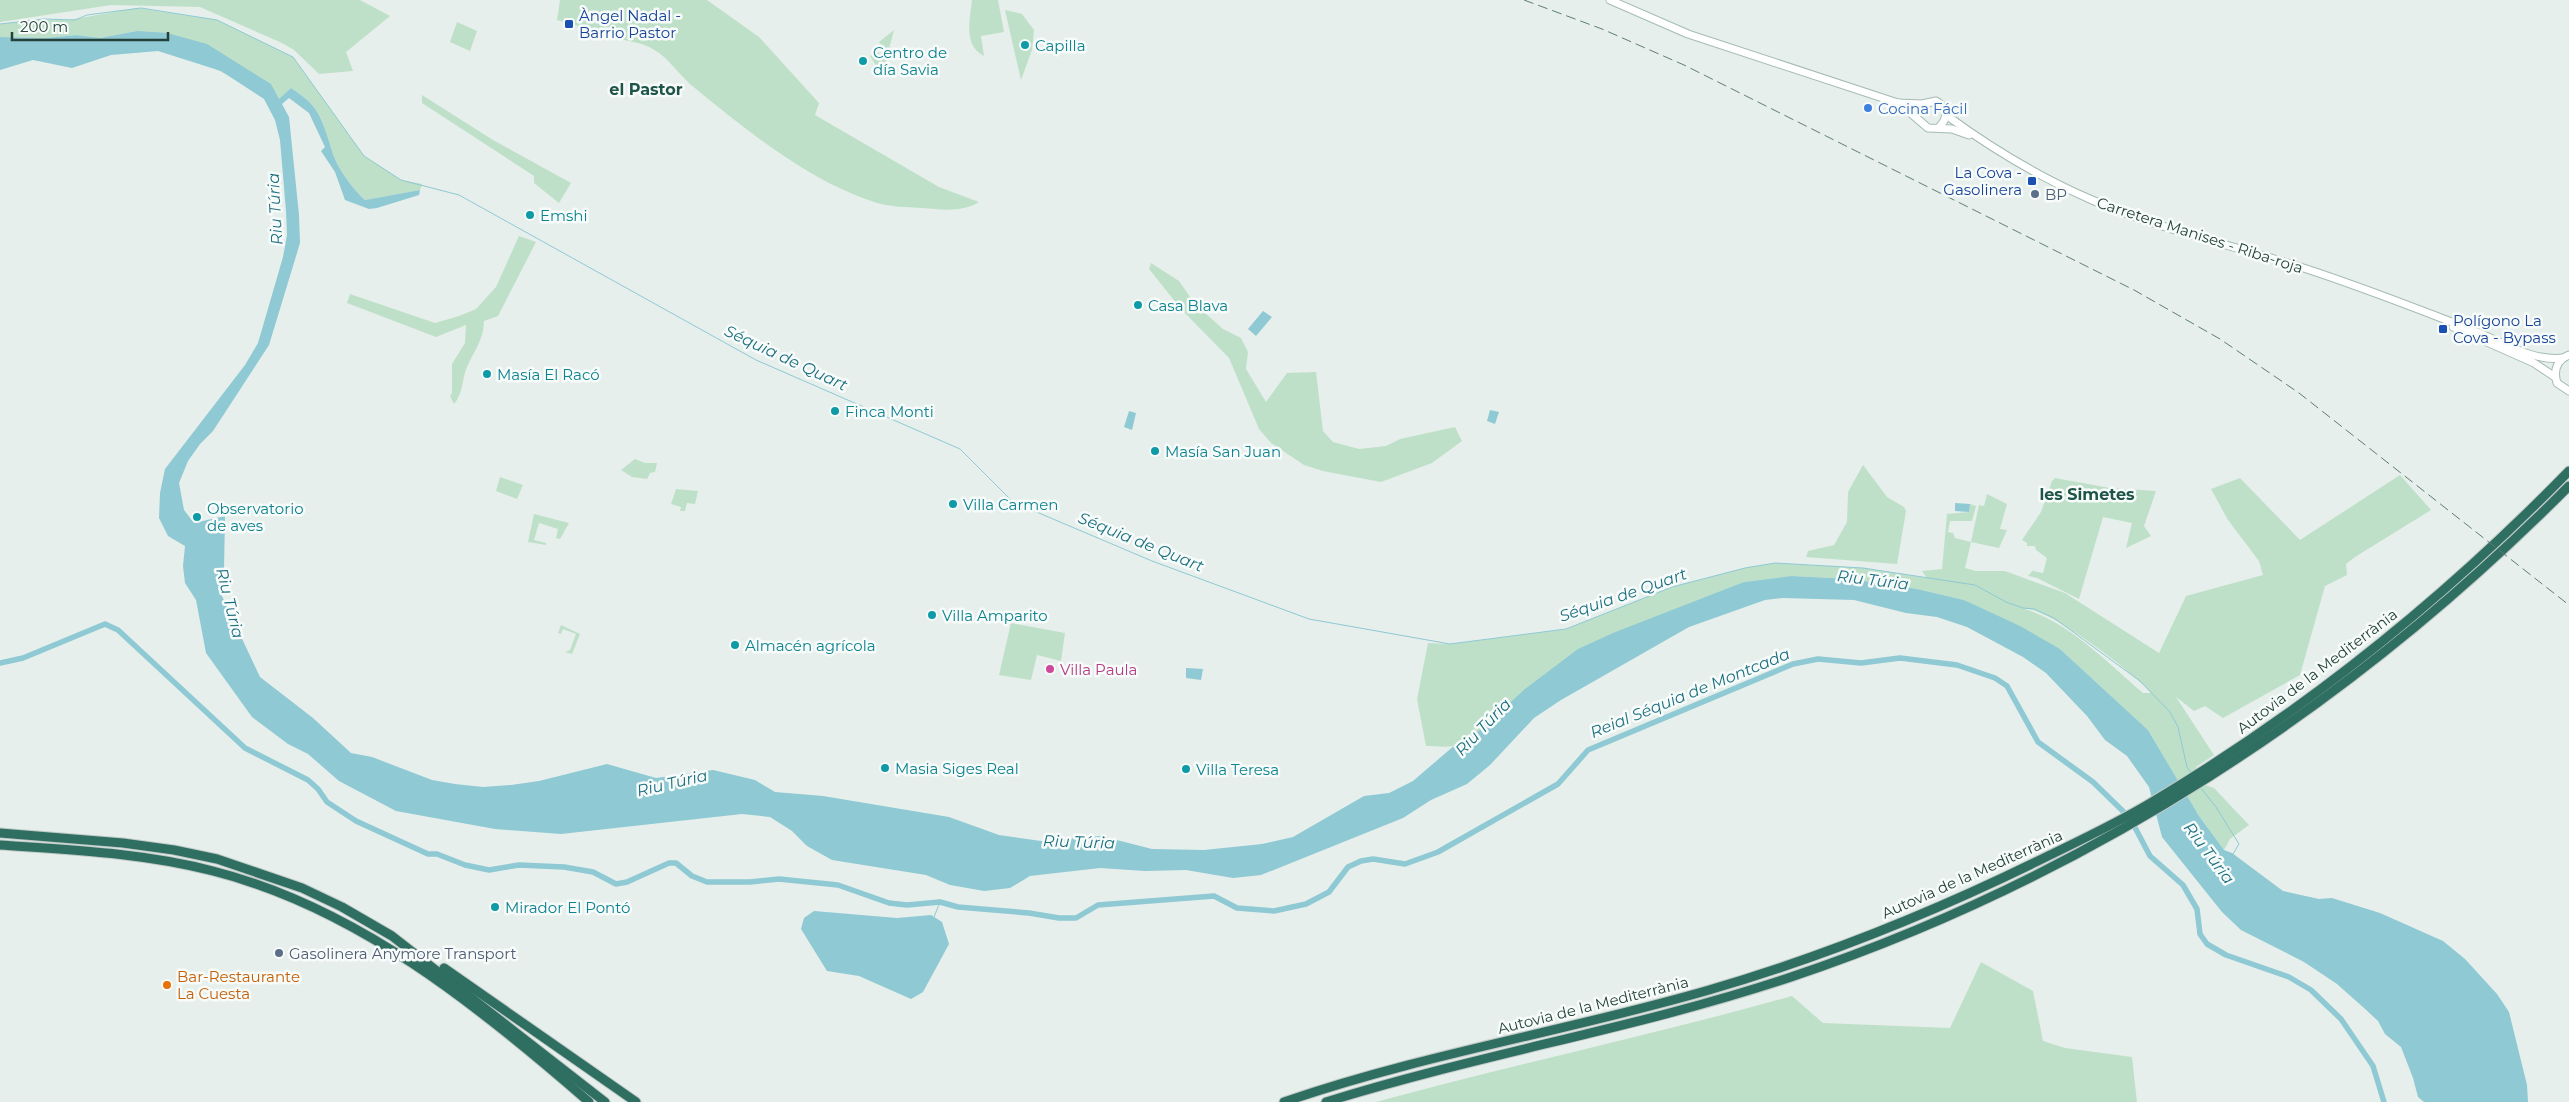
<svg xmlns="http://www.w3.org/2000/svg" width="2569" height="1102" viewBox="0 0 2569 1102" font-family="Montserrat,sans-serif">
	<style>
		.green { fill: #bfe0c8; fill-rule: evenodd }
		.water { fill: #8ec9d4 }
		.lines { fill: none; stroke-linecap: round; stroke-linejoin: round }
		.stream { stroke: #8ec9d4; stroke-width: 1 }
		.canal { stroke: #8ec9d4; stroke-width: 5.5 }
		.secondary-casing { stroke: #a4bbb3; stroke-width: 9 }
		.motorway-casing { stroke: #c2cac8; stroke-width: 11 }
		.secondary { stroke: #fff; stroke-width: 7 }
		.motorway { stroke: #2f6f62; stroke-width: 9 }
		.rail { stroke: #5f7d75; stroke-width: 1; stroke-dasharray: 10 5; stroke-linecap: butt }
		.transit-dot { fill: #1a4fb4; stroke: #f7fbf9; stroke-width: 2 }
		.culture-dot { fill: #0f9aa8; stroke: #f7fbf9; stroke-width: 2 }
		.shop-dot { fill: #3f7fe0; stroke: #f7fbf9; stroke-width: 2 }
		.service-dot { fill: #5c6f8a; stroke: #f7fbf9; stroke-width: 2 }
		.hotel-dot { fill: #d1479c; stroke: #f7fbf9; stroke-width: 2 }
		.food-dot { fill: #e8710a; stroke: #f7fbf9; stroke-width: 2 }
		.labels { text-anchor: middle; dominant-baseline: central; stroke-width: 5; stroke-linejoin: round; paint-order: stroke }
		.transit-label { font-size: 15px; fill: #164399; stroke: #f7fbf9; text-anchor: start }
		.culture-label { font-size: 15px; fill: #0d838f; stroke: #f7fbf9; text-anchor: start }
		.shop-label { font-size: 15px; fill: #366cbe; stroke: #f7fbf9; text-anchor: start }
		.service-label { font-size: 15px; fill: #4e5e75; stroke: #f7fbf9; text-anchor: start }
		.street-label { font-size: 15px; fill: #24423a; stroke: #f7fbf9 }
		.hotel-label { font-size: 15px; fill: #b23c85; stroke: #f7fbf9; text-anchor: start }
		.food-label { font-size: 15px; fill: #c56008; stroke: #f7fbf9; text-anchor: start }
		.neighbourhood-label { font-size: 16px; font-weight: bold; fill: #1f5548; stroke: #f7fbf9 }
		.water-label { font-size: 16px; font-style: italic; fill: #1c6f80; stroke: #f7fbf9 }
	</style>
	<rect width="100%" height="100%" fill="#e6efeb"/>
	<!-- green -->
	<g class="green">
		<path d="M0 0H360L390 16 346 52 353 71 319 74 294 50 282 43 200 7 111 5 0 22Z"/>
		<path d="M560 0H707L759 37 819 103 815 115 939 187 979 202C964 212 941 210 923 208 906 207 887 207 871 201 805 178 749 132 696 89 680 77 669 57 651 48 640 42 627 41 615 38 595 33 577 25 557 20Z"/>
		<path d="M972 0H998L1004 32 981 36 984 56C963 45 970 20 972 0Z"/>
		<path d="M137 8 217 20 293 57 364 156 401 180 422 184 420 190 365 200C352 188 337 168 332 151 327 136 323 118 312 105 306 98 298 93 291 88L279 100 137 31 100 38 76 35 46 38 0 37V24L34 20H69Z"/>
		<path d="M1005 10 1022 14 1034 30 1032 50 1021 80Z"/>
		<path d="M457 22 477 31 470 51 450 42Z"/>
		<path d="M894 30 883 71 879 70 870 56 878 52 880 54 885 49 879 42Z"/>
		<path d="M422 95 493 140 571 183 559 203 534 183V176L422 103Z"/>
		<path d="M519 236 536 242 498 316 484 321C484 339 474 351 467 367 462 378 463 394 454 404L450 396 452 393V364L465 343 466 325 436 337 347 303 350 294 435 323 459 316 476 309 496 287Z"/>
		<path d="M1151 263 1179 281 1195 304 1223 329 1241 338 1248 352 1246 369 1266 402 1287 373 1316 372 1323 431 1333 442 1359 449 1386 446 1400 439 1455 427 1462 441 1432 463 1381 482 1323 471 1304 465 1271 443 1259 429 1229 358 1181 309 1149 269Z"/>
		<path d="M635 459 645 463H657L655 472 650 473 647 479 632 477 621 470Z"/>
		<path d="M1863 465 1887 497 1904 507 1906 511 1897 564 1806 557 1808 551 1834 545 1847 522 1848 492Z"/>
		<path d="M2400 475 2431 510 2355 557 2346 564 2347 575 2325 586 2300 675 2223 718 2205 706 2194 711 2176 697 2214 755 2196 767 2205 785 2214 788 2249 825 2230 839 2224 850 2199 816 2148 730 2060 649 1964 600 1917 589 1851 579 1791 576 1744 582 1547 673C1521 692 1484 733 1457 745 1449 748 1435 746 1426 746L1417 699 1428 643 1450 644 1566 629 1672 587 1745 568 1775 563 1863 568 1927 578 1922 571 1942 569 1947 514 1969 512 1970 504 1976 506 1972 521H1950L1948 532 1953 533 1955 538 1971 542 1979 505 1984 506 1987 494 2007 504 2000 529 2007 530 1999 548 1971 542 1965 568 1976 571H2005L2065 593 2159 653 2186 596 2263 575 2259 561 2228 520 2211 489 2240 478 2300 540ZM2025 609C2046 606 2136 674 2151 693H2143C2107 662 2071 624 2025 609Z"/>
		<path d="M500 477 523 485 517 499 496 491Z"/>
		<path d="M2055 478 2110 488 2156 491 2144 526 2151 536 2126 548 2132 523 2103 517 2079 599 2037 578 2028 576 2034 569 2033 571 2043 573 2047 558 2036 550 2035 546H2027V543L2022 540 2041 512 2052 481Z"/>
		<path d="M676 489 698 491 695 504 687 503 685 511H680L681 507 671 504Z"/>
		<path d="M534 514 569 523 560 539 556 538 558 529 539 523 534 540 546 543V545L528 542Z"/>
		<path d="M1011 623 1065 633 1061 661 1037 655 1031 680 999 675Z"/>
		<path d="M561 625 580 634 572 654 565 652 570 650 576 634 563 629 561 634 558 633Z"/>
		<path d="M1981 962 2033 991 2043 1041 2065 1048 2132 1057 2137 1102H1376C1514 1064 1654 1035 1792 996L1823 1023 1950 1028Z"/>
	</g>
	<!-- water -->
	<g class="water">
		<path d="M137 31 167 33 207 44 271 84 279 99 291 88C298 93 306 98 312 105 323 118 327 136 332 151 337 168 352 188 365 200L420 190 419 195 377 208 369 209 345 200 335 172 321 151 325 147 309 113 289 98 282 104 289 117 299 215 300 243 269 345 213 431 200 444 188 461 179 483 184 510 194 523 225 516 224 570 221 594 260 677 313 718 351 753 372 757 432 780 455 784 483 787 511 785 539 781 607 764 656 778 713 770 755 780 775 792 823 796 949 817 999 835 1041 841 1101 836 1152 849 1204 850 1262 844 1293 837 1364 796 1389 793 1413 781 1455 745 1480 730 1525 689 1578 649 1613 633 1744 582 1791 576 1851 579 1917 589 1964 600 2020 626 2060 649 2148 730 2199 816 2224 850 2232 853 2283 891 2319 899 2332 898 2380 913 2443 941 2465 959 2497 994 2509 1012 2527 1085 2528 1102H2424L2418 1097 2413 1078 2401 1047 2385 1034 2378 1021 2364 1008 2337 984 2304 962 2241 930 2222 912 2162 837 2149 787 2127 756 2105 740 2087 716 2046 673 2023 657 1967 627 1937 617 1906 613 1854 600 1783 598 1765 600 1689 627 1561 700 1534 718 1490 765 1467 784 1431 800 1403 818 1261 875 1233 878 1186 870 1145 871 1100 868 1030 876 1010 888 984 891 950 885 926 875 832 860 807 846 792 831 770 817 742 814 561 834 495 829 396 811 339 781 308 754 288 744 252 717 206 653 196 600 185 583 183 566 185 546 168 536 159 518 160 493 165 469 245 365 258 343 283 257 287 235 286 211 280 140 275 120 264 99 221 71 158 51 111 55 72 68 33 60 0 70V37L46 38 76 35 100 38Z"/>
		<path d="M1263 311 1272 317 1256 336 1248 329Z"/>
		<path d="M1490 410 1499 412 1495 424 1487 421Z"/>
		<path d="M1129 411 1136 413 1132 430 1124 427Z"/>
		<path d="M1955 503 1970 504 1969 512 1955 511Z"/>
		<path d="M1186 668 1203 669 1201 680 1186 678Z"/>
		<path d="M814 911 897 918 931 915 942 922 949 944 923 992 911 999 859 976 827 971 801 929 804 918Z"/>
	</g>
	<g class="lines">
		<!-- stream -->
		<g class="stream">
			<path d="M0 24 44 19 75 20 87 15 141 8 217 20 293 57 364 156 401 180 459 195 756 360 960 449 1013 502 1152 561 1309 619 1450 644 1566 629 1672 587 1745 568 1775 563 1863 568 1975 585 2006 602 2023 608 2034 609 2054 618 2140 681 2170 712 2178 727 2187 767 2191 773"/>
			<path d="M2200 787 2216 807 2239 844 2233 854"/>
			<path d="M934 917 940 902"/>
		</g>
		<!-- canal -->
		<path class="canal" d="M0 663 23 658 105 624 118 630 245 748 308 780 318 789 327 802 356 821 428 854H437L465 865 489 870 519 865 564 867 593 872 616 884 627 882 669 863H676L692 876 707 882H750L779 879 838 885 889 903 907 905 940 902 958 907 1029 913 1059 918H1076L1098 905 1214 896 1237 908 1274 911 1306 904 1329 892 1348 867 1361 861 1373 859 1405 864 1438 852 1558 784 1588 750 1793 664 1818 659 1861 663 1900 658 1957 665 1995 678 2007 686 2038 742 2093 782 2130 818 2150 856 2183 885 2197 909 2200 934 2207 944 2226 955 2289 977 2311 990 2341 1019 2373 1066 2384 1102"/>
		<!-- secondary casing -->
		<g class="secondary-casing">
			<g id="secondary">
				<path d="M1610 0 1688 34 1898 103 1922 104 1936 101C1947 107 1949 118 1939 127"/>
				<path d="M1899 103 1928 128 1952 129 1969 135"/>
				<path d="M1946 115C1991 148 2041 178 2092 200 2157 228 2227 244 2294 265 2352 283 2410 306 2467 328 2497 339 2530 362 2563 358"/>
				<path d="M2453 327 2534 363 2555 377"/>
				<path d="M2569 355C2557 360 2553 370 2557 383L2569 391"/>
			</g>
		</g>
		<!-- motorway casing -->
		<g class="motorway-casing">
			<g id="motorway">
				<path d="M0 833 123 843 174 850 217 859 302 888 342 907 392 936 605 1102"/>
				<path d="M0 845C71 850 144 853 213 871 356 907 479 1006 589 1102"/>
				<path d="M444 968 636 1102"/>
				<path d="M1284 1102C1423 1054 1568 1031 1709 990 1826 956 1939 910 2048 856 2083 839 2119 822 2152 802 2305 711 2445 598 2569 471"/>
				<path d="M1326 1102C1479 1054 1639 1028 1791 977 2086 878 2351 706 2569 486"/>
			</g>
		</g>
		<!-- secondary -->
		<use href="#secondary" class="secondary"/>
		<!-- motorway -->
		<use href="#motorway" class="motorway"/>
		<!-- rail -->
		<path class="rail" d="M1524 0 1602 29 1684 65 2134 290 2220 339 2299 393 2569 605"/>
	</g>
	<!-- markers -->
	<g class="transit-dot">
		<rect x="564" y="19" width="10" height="10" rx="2.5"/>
		<rect x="2027" y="176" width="10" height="10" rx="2.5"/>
		<rect x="2438" y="324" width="10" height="10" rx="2.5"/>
	</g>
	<g class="culture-dot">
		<circle cx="1025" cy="45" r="5"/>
		<circle cx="863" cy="61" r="5"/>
		<circle cx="530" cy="215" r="5"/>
		<circle cx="1138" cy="305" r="5"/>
		<circle cx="487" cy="374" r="5"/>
		<circle cx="835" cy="411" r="5"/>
		<circle cx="1155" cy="451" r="5"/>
		<circle cx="953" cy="504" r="5"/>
		<circle cx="197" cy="517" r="5"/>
		<circle cx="932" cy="615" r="5"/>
		<circle cx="735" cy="645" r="5"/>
		<circle cx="885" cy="768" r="5"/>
		<circle cx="1186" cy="769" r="5"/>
		<circle cx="495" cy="907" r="5"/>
	</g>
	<circle class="shop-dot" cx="1868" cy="108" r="5"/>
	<g class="service-dot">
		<circle cx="2035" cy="194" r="5"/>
		<circle cx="279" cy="953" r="5"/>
	</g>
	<circle class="hotel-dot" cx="1050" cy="669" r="5"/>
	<circle class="food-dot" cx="167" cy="985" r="5"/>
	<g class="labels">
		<!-- transit labels -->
		<g class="transit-label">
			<text x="579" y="15">Àngel Nadal -<tspan x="579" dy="17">Barrio Pastor</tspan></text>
			<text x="2022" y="172" text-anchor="end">La Cova -<tspan x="2022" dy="17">Gasolinera</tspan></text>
			<text x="2453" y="320">Polígono La<tspan x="2453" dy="17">Cova - Bypass</tspan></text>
		</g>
		<!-- culture labels -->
		<g class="culture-label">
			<text x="1035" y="45">Capilla</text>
			<text x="873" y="52">Centro de<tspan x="873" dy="17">día Savia</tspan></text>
			<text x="540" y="215">Emshi</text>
			<text x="1148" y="305">Casa Blava</text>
			<text x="497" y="374">Masía El Racó</text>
			<text x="845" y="411">Finca Monti</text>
			<text x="1165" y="451">Masía San Juan</text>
			<text x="963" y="504">Villa Carmen</text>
			<text x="207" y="508">Observatorio<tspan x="207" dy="17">de aves</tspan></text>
			<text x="942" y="615">Villa Amparito</text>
			<text x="745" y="645">Almacén agrícola</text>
			<text x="895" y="768">Masia Siges Real</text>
			<text x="1196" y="769">Villa Teresa</text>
			<text x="505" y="907">Mirador El Pontó</text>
		</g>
		<!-- shop labels -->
		<g class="shop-label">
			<text x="1878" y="108">Cocina Fácil</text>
		</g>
		<!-- service labels -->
		<g class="service-label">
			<text x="2045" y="194">BP</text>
			<text x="289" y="953">Gasolinera Anymore Transport</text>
		</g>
		<!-- street labels -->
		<g class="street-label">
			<text transform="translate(2200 235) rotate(18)">Carretera Manises - Riba-roja</text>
			<text transform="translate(2317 671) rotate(-37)">Autovia de la Mediterrània</text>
			<text transform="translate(1972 874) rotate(-24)">Autovia de la Mediterrània</text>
			<text transform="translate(1593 1005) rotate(-14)">Autovia de la Mediterrània</text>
		</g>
		<!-- hotel labels -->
		<g class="hotel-label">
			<text x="1060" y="669">Villa Paula</text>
		</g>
		<!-- food labels -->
		<g class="food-label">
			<text x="177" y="976">Bar-Restaurante<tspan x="177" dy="17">La Cuesta</tspan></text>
		</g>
		<!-- neighbourhood labels -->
		<g class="neighbourhood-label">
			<text x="646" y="89">el Pastor</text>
			<text x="2087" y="494">les Simetes</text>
		</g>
		<!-- water labels -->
		<g class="water-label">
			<text transform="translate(275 209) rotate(-93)">Riu Túria</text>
			<text transform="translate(786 358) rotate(25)">Séquia de Quart</text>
			<text transform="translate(1141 542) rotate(22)">Séquia de Quart</text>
			<text transform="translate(1873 580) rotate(7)">Riu Túria</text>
			<text transform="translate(1623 595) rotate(-19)">Séquia de Quart</text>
			<text transform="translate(230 603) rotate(76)">Riu Túria</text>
			<text transform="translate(1690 693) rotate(-22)">Reial Séquia de Montcada</text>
			<text transform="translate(1483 727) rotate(-46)">Riu Túria</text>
			<text transform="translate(672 783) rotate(-13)">Riu Túria</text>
			<text transform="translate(1079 842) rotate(2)">Riu Túria</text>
			<text transform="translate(2209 853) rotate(53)">Riu Túria</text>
		</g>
	</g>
	<!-- scale -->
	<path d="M12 32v8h156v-8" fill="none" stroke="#24423a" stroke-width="2.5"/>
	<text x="20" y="32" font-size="15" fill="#24423a" stroke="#f7fbf9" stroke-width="4" paint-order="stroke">200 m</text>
</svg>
